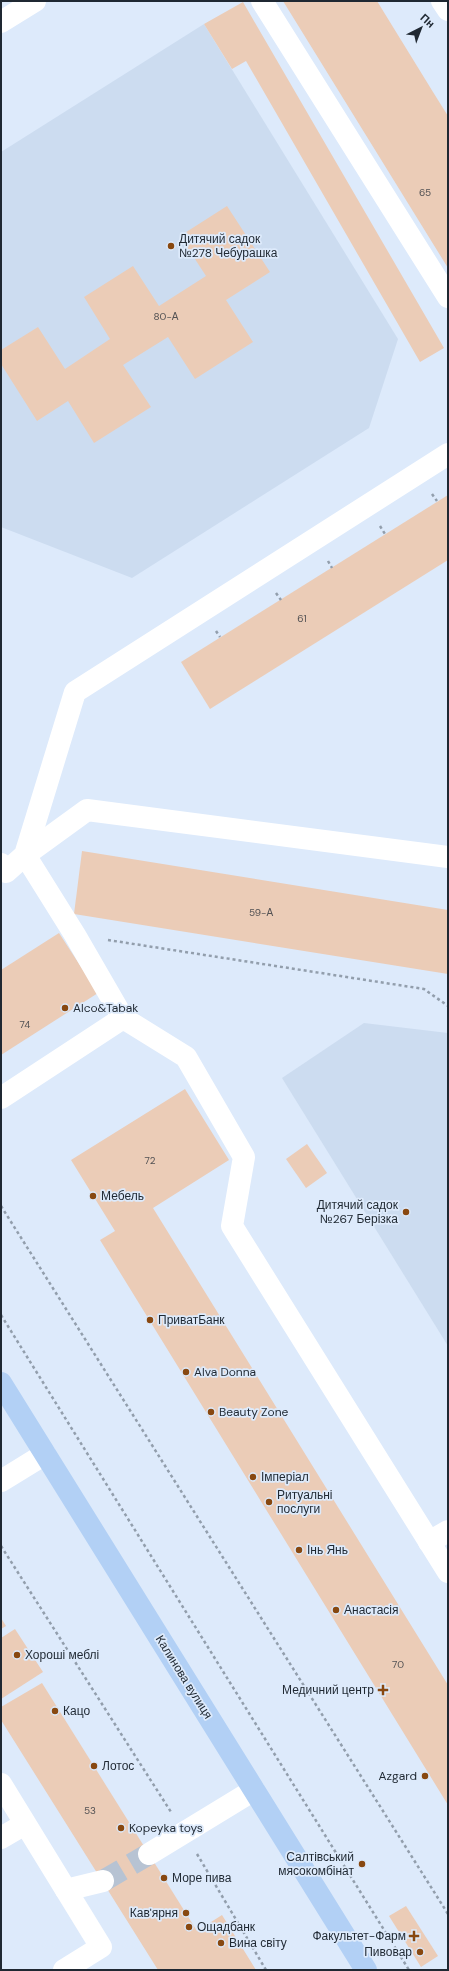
<svg xmlns="http://www.w3.org/2000/svg" width="449" height="1971" viewBox="0 0 449 1971" font-family="'DM Sans',sans-serif">
	<style>
		.built { fill: #ccdcf0 }
		.building { fill: #ebccb7 }
		.lines { fill: none; stroke-linecap: round; stroke-linejoin: round }
		.minor-tunnel { stroke: #b7c3d3; stroke-width: 22; stroke-dasharray: 22 11; stroke-linecap: butt }
		.path { stroke: #929eac; stroke-width: 2.5; stroke-dasharray: 3 3; stroke-linecap: butt }
		.minor { stroke: #fff; stroke-width: 22 }
		.major { stroke: #b2d0f5; stroke-width: 22 }
		.poi-dot { fill: #884810; stroke: #ddeafb; stroke-width: 1.5 }
		.labels { text-anchor: middle; dominant-baseline: central; stroke-width: 3.5; stroke-linejoin: round; paint-order: stroke }
		.number-label { font-size: 10px; fill: #525153 }
		.poi-label { font-size: 12px; fill: #1f2832; stroke: #ddeafb; text-anchor: start }
		.street-label { font-size: 12px; fill: #1f2832; stroke: #ddeafb }
	</style>
	<rect width="100%" height="100%" fill="#ddeafb"/>
	<!-- built -->
	<g class="built">
		<path d="M204 24 398 339 369 428 132 578 1 527V152Z"/>
		<path d="M364 1023 448 1033V1346L282 1078Z"/>
	</g>
	<!-- building -->
	<g class="building">
		<path d="M283 1H377L433 92 448 116V268Z"/>
		<path d="M243 2 444 348 420 362 246 61 232 69 204 24Z"/>
		<path d="M227 206 270 272 226 300 253 342 195 379 168 337 123 365 151 407 94 443 68 401 37 421 1 364V350L38 327 65 369 110 339 84 297 133 266 159 306 206 276 180 236Z"/>
		<path d="M448 495V560L210 709 181 662Z"/>
		<path d="M82 851 448 910V974L74 914Z"/>
		<path d="M59 933 98 993 1 1055V970Z"/>
		<path d="M185 1089 229 1160 153 1208 448 1685V1805L100 1240 115 1231 71 1160Z"/>
		<path d="M307 1144 327 1173 306 1188 286 1159Z"/>
		<path d="M1 1618 6 1626 1 1629Z"/>
		<path d="M15 1629 43 1672 1 1699V1638Z"/>
		<path d="M42 1683 197 1931 222 1915 256 1970H158L1 1720V1707Z"/>
		<path d="M406 1906 438 1956 421 1967 389 1916Z"/>
	</g>
	<g class="lines">
		<!-- minor-tunnel -->
		<path class="minor-tunnel" d="M103 1881 149 1854"/>
		<!-- path -->
		<g class="path">
			<path d="M432 494 437 501"/>
			<path d="M380 526 385 534"/>
			<path d="M328 561 332 568"/>
			<path d="M276 593 281 600"/>
			<path d="M216 631 220 637"/>
			<path d="M108 940 424 989 448 1006"/>
			<path d="M1 1206 448 1914"/>
			<path d="M1 1315 409 1970"/>
			<path d="M1 1546 171 1812"/>
			<path d="M197 1854 266 1970"/>
		</g>
		<!-- minor -->
		<g class="minor">
			<path d="M262 1 448 297"/>
			<path d="M442 1 448 10"/>
			<path d="M1 22 35 1"/>
			<path d="M1 864 6 872 25 855 75 692 448 454"/>
			<path d="M123 1018 75 935 25 855 87 810 448 857"/>
			<path d="M1 1098 123 1018 186 1057 244 1157 232 1226 448 1572"/>
			<path d="M1 1481 45 1454"/>
			<path d="M429 1542 448 1531"/>
			<path d="M1 1784 66 1890 103 1881"/>
			<path d="M1 1838 25 1824"/>
			<path d="M149 1854 254 1790"/>
			<path d="M64 1970 101 1947 66 1890"/>
		</g>
		<!-- major -->
		<path class="major" d="M1 1383 366 1970"/>
	</g>
	<!-- markers -->
	<g class="poi-dot">
		<circle cx="171" cy="246" r="4"/>
		<circle cx="65" cy="1008" r="4"/>
		<circle cx="93" cy="1196" r="4"/>
		<circle cx="406" cy="1212" r="4"/>
		<circle cx="150" cy="1320" r="4"/>
		<circle cx="186" cy="1372" r="4"/>
		<circle cx="211" cy="1412" r="4"/>
		<circle cx="253" cy="1477" r="4"/>
		<circle cx="269" cy="1502" r="4"/>
		<circle cx="299" cy="1550" r="4"/>
		<circle cx="336" cy="1610" r="4"/>
		<circle cx="17" cy="1655" r="4"/>
		<path d="M381 1684h4v4h4v4h-4v4h-4v-4h-4v-4h4z"/>
		<circle cx="55" cy="1711" r="4"/>
		<circle cx="94" cy="1766" r="4"/>
		<circle cx="425" cy="1776" r="4"/>
		<circle cx="121" cy="1828" r="4"/>
		<circle cx="362" cy="1864" r="4"/>
		<circle cx="164" cy="1878" r="4"/>
		<circle cx="186" cy="1913" r="4"/>
		<circle cx="189" cy="1927" r="4"/>
		<path d="M412 1930h4v4h4v4h-4v4h-4v-4h-4v-4h4z"/>
		<circle cx="221" cy="1943" r="4"/>
		<circle cx="420" cy="1952" r="4"/>
	</g>
	<g class="labels">
		<!-- number labels -->
		<g class="number-label">
			<text x="425" y="192">65</text>
			<text x="166" y="316">80-А</text>
			<text x="302" y="618">61</text>
			<text x="261" y="912">59-А</text>
			<text x="25" y="1024">74</text>
			<text x="150" y="1160">72</text>
			<text x="398" y="1664">70</text>
			<text x="90" y="1810">53</text>
		</g>
		<!-- poi labels -->
		<g class="poi-label">
			<text x="179" y="239">Дитячий садок<tspan x="179" dy="14">№278 Чебурашка</tspan></text>
			<text x="73" y="1008">Alco&amp;Tabak</text>
			<text x="101" y="1196">Мебель</text>
			<text x="398" y="1205" text-anchor="end">Дитячий садок<tspan x="398" dy="14">№267 Берізка</tspan></text>
			<text x="158" y="1320">ПриватБанк</text>
			<text x="194" y="1372">Alva Donna</text>
			<text x="219" y="1412">Beauty Zone</text>
			<text x="261" y="1477">Імперіал</text>
			<text x="277" y="1495">Ритуальні<tspan x="277" dy="14">послуги</tspan></text>
			<text x="307" y="1550">Інь Янь</text>
			<text x="344" y="1610">Анастасія</text>
			<text x="25" y="1655">Хороші меблі</text>
			<text x="374" y="1690" text-anchor="end">Медичний центр</text>
			<text x="63" y="1711">Кацо</text>
			<text x="102" y="1766">Лотос</text>
			<text x="417" y="1776" text-anchor="end">Azgard</text>
			<text x="129" y="1828">Kopeyka toys</text>
			<text x="354" y="1857" text-anchor="end">Салтівський<tspan x="354" dy="14">мясокомбінат</tspan></text>
			<text x="172" y="1878">Море пива</text>
			<text x="178" y="1913" text-anchor="end">Кав'ярня</text>
			<text x="197" y="1927">Ощадбанк</text>
			<text x="406" y="1936" text-anchor="end">Факультет-Фарм</text>
			<text x="229" y="1943">Вина світу</text>
			<text x="412" y="1952" text-anchor="end">Пивовар</text>
		</g>
		<!-- street labels -->
		<g class="street-label">
			<text transform="translate(184 1677) rotate(58)">Калинова вулиця</text>
		</g>
	</g>
	<!-- border -->
	<rect width="449" height="1971" fill="none" stroke="#1f2832" stroke-width="4"/>
	<!-- north arrow -->
	<g transform="translate(421 28) rotate(42)" stroke="#ddeafb" stroke-width="3" paint-order="stroke">
	<path d="M0-3L7 15L0 10L-7 15Z" fill="#1f2832"/>
	<text y="-6" font-size="11" font-weight="bold" text-anchor="middle" fill="#1f2832">Пн</text>
	</g>
</svg>
